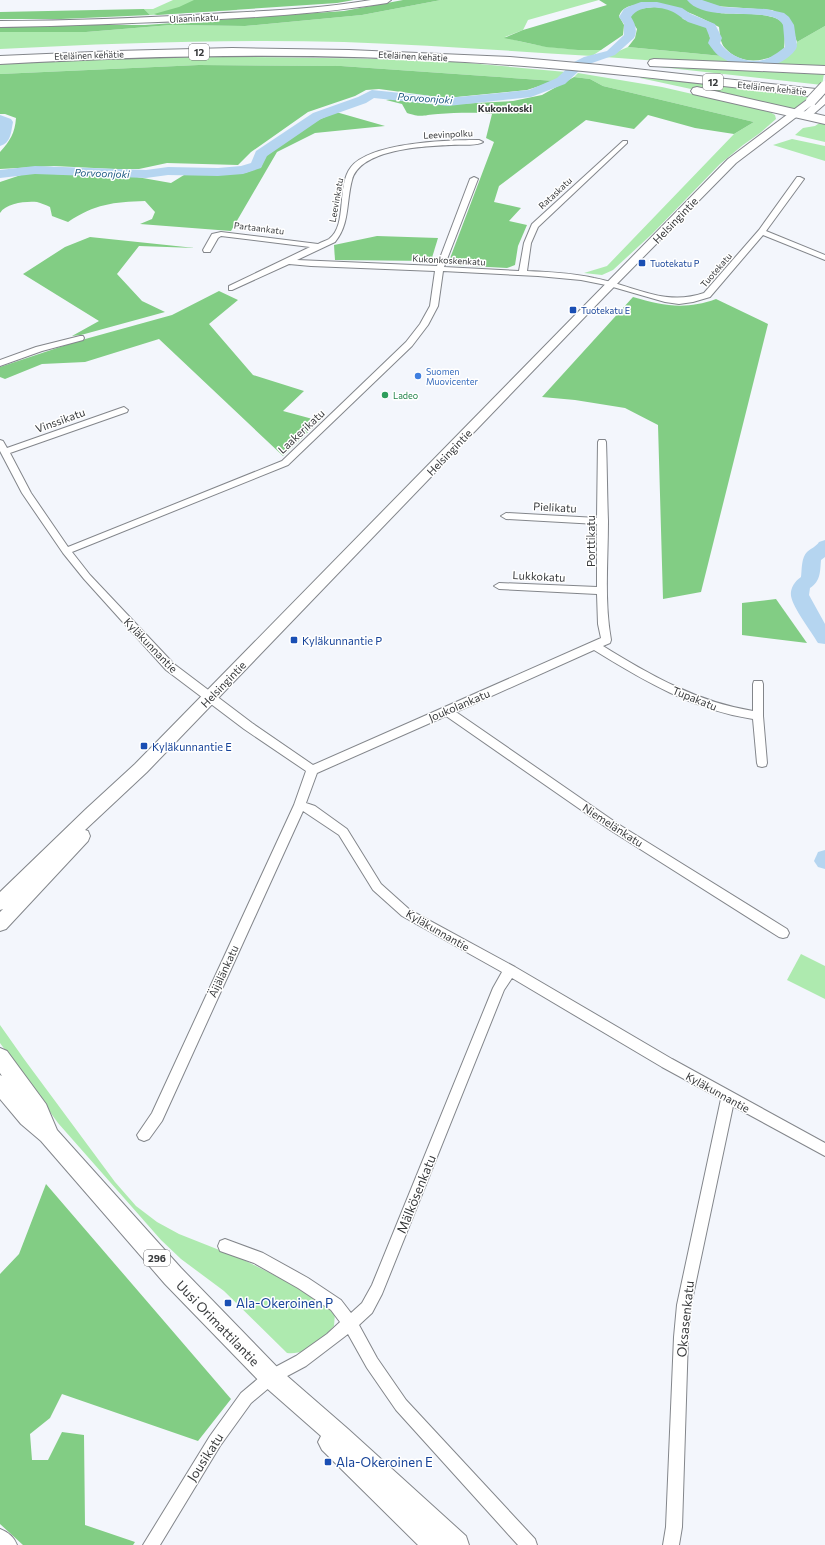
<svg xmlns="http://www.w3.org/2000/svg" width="825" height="1545" viewBox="0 0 825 1545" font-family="Commissioner,sans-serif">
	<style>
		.green { fill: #aeeaaf }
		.forest { fill: #82cd84 }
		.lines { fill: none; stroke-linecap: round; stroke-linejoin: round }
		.river { fill: #b5d5f0; fill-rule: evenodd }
		.street-casing { stroke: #83868b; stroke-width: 2 }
		.secondary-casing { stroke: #83868b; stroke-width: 2 }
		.primary-casing { stroke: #83868b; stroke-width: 2 }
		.highway-casing { stroke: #83868b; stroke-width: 2 }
		.street { fill: #fff; fill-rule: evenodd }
		.secondary { fill: #fff; fill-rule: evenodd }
		.primary { fill: #fff; fill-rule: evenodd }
		.highway { fill: #fff; fill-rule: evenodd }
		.secondary-bridge-casing { stroke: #83868b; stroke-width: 12; stroke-linecap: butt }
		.secondary-bridge { stroke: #fff; stroke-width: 10 }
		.transit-dot { fill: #1a4fb4; stroke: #fff; stroke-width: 1.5 }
		.shop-dot { fill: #3f7fe0; stroke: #fff; stroke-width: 1.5 }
		.leisure-dot { fill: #2e9e5b; stroke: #fff; stroke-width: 1.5 }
		.labels { text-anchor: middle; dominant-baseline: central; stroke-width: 3; stroke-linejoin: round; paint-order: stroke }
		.far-street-label { font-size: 9px; fill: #383a3c; stroke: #fff }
		.far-transit-label { font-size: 9px; fill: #164399; stroke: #fff; text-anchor: start }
		.far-shop-label { font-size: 9px; fill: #366cbe; stroke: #fff; text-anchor: start }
		.far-leisure-label { font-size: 9px; fill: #27864d; stroke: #fff; text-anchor: start }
		.shield { fill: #fff; stroke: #747576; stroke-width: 1 }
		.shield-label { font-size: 10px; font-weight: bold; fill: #383a3c }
		.far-water-label { font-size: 10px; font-style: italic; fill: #195681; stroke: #fff }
		.far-neighbourhood-label { font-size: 10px; font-weight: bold; fill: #383a3c; stroke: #fff }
		.street-label { font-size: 11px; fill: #383a3c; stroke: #fff }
		.transit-label { font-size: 11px; fill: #164399; stroke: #fff; text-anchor: start }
		.near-street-label { font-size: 13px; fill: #383a3c; stroke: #fff }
		.near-transit-label { font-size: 13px; fill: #164399; stroke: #fff; text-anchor: start }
	</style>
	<rect width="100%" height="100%" fill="#f3f6fc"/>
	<!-- green -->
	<g class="green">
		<path d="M173 0H239L237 10 150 15 144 9H153Z"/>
		<path d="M441 0H599L528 20 523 30 505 37C536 47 569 50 601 50L592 56C509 51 427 45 344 42 230 39 114 43 0 49V32H86L171 25 245 26 362 15Z"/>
		<path d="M825 26V65L821 67 772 66 794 50 797 42Z"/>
		<path d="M628 47 722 56 736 63H685L605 57Z"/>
		<path d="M195 56 391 59 458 62 566 72 555 81 341 66 199 65 0 74V64L114 58Z"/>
		<path d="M651 66 818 73 824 74 822 85Z"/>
		<path d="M578 73 662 87 770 112 775 115 776 119 760 133 743 145 720 164 652 234 613 270 602 275 584 273 607 266 734 134 754 122 603 86 590 79 574 77Z"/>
		<path d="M641 77 811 95 793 111 640 78Z"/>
		<path d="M821 122 825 123V142L795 135 803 128 815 126Z"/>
		<path d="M792 139 825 146V161L773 145Z"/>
		<path d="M801 954 825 966V999L787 980Z"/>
		<path d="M0 1025 24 1059 115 1182 136 1206 157 1222 179 1234 242 1259 302 1289 324 1302 335 1313 334 1326C320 1341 309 1355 287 1353L224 1291 181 1259 161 1240 58 1123 0 1043Z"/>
	</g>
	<!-- forest -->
	<g class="forest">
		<path d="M194 0H354L337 3 157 15 154 14 179 7Z"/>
		<path d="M403 0H441L362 15 245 26 171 25 86 32H0V25H145L344 11Z"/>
		<path d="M599 0H688C697 6 709 11 720 13 733 15 780 10 784 26 786 33 784 44 784 51 766 62 741 66 725 48 720 43 720 34 719 27 693 13 665 0 636 5 628 6 622 8 619 16L624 25 623 35 601 50H578L546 47 504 38 523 30 607 5Z"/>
		<path d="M699 0H825V26L797 42 789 19 772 10 715 6Z"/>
		<path d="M654 7 666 8 679 13 683 19 705 26 708 29 712 47 722 56 628 47 635 38 637 29 631 20V15L638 9Z"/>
		<path d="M144 9 150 15 61 19H0V12Z"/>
		<path d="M199 65 341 66 555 81 527 90 446 98 379 89 366 90 355 96 308 112 251 152 238 165 167 163 139 169H114L54 166 0 169V152C10 141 15 133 16 118L5 114H0V74Z"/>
		<path d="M574 77 590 79 603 86 754 122 734 134 695 128 648 115 634 129 586 120 499 186 494 202 521 208 509 221 527 225 518 246 515 265 507 268 452 265 449 261 494 142 486 138 492 114C475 112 456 113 438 114 423 115 422 118 407 113L402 104 386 100 396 98 437 105 513 101 542 95Z"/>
		<path d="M336 112 385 126 315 133 277 152 231 231 140 224 152 219 155 212 145 201C113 202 95 204 68 222L52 216 50 207C46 205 41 203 37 202 26 201 6 203 0 213V182L27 173 137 177 171 183 184 175 245 173 261 167 265 157 287 139 312 123Z"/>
		<path d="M377 236 438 238 431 261 335 260 334 245Z"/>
		<path d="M90 237 195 248 139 246 117 274 142 301 165 312 81 335 72 336 99 321 23 274 65 247Z"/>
		<path d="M219 291 238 300 209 324 253 375 304 391 283 411 320 421 283 456 159 339 85 362 42 364 5 379 0 377V367L78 341 172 315Z"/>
		<path d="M633 297C663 306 686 310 716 299L768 324 701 592 663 599 658 425 625 408 575 400 542 397Z"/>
		<path d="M776 599 807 643 742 635V603Z"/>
		<path d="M46 1184 231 1399 198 1441 62 1394 50 1418 30 1434 32 1460H48L62 1432 84 1435 85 1525 135 1542 133 1545H23L0 1524V1274L19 1254Z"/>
	</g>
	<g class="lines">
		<!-- river -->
		<g class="river">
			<path d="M687 0H702L723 7 766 9 784 13 789 17 794 25 797 46 796 49C780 72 742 72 721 57 715 54 712 48 708 43L710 38 706 28C700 26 694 24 688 22 683 19 680 16 675 13 663 6 639 4 631 17 635 23 638 31 634 38L615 55 592 63 582 68 565 84 531 97 448 106 374 98 366 103 321 119 267 156 261 168 243 174 218 176 168 175 146 178 35 174 0 178V170L35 166 146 170 168 167 218 168 241 166 251 163 256 151 313 113 358 97 372 90 448 98 529 90 557 78 574 62 584 57 607 51 624 35V24L619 17 624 9 630 6 641 2H657L682 8 691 14 715 24 722 38 720 43C730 57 752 66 769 58 774 55 780 51 785 47L783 25C773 4 706 25 687 0Z"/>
			<path d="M0 115 11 119 13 122C11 132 11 143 0 146Z"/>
			<path d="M825 540V557L821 560C820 571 821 581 810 588L809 595 825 624V644L818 643C811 631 793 608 791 596 790 588 795 581 801 577 802 570 801 558 807 552 811 548 816 547 819 542Z"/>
			<path d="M825 850V869L818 867 814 861 818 852Z"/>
		</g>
		<!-- street casing -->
		<g class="street-casing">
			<g id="street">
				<path d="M479 140 483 142 481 143C472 146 461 144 451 145 424 146 360 149 352 180 346 202 350 224 335 242L297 260 437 266 470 179 474 177 478 179 444 267 519 271 524 243 532 224 623 141H627V143L538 227 531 243 527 271C549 272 572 273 594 278 633 285 664 307 704 293L759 230 797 177H800L804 179 766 231 825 255V260L763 235 710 297 693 302 679 304 665 302 606 285 581 280 538 276 443 271 438 306 428 325 412 346 288 465 72 552 90 575 174 664 252 723 313 765 601 638 598 624 597 594 499 589 494 586 499 583 597 587V524L506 519 501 516 506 513 597 518 598 442 599 440H605L606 442C607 468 607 495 608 521 608 560 604 601 611 640L610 643 603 646C650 675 697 702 753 711V684L754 681H762L763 684V716L767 763 766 766 762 767 758 766 757 763 753 719C694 710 644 681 594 650L456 712 618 824 787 929 789 933 787 937 783 938 779 937 610 830 446 716 317 773 306 803 315 806 347 829 381 884 410 910 515 967 672 1059 825 1143V1156L733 1106 691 1305 688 1337 682 1527 679 1545H663L666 1527 674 1337 677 1305 721 1099 662 1067 512 978 504 990 382 1294 372 1313 359 1325 377 1358 406 1400 535 1539 537 1545H518L396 1410 367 1368 348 1334 306 1366 276 1382 251 1403 220 1446 160 1545H143L210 1436 241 1393 266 1372 296 1356 327 1334 340 1322 331 1310 298 1288 254 1263 220 1251 218 1246 220 1241 225 1239 263 1253 308 1278 341 1300 351 1313 362 1303 372 1285 493 988 502 972 402 916 373 890 339 835 303 811 162 1121 149 1139 144 1141 139 1139 137 1135 152 1113 294 805 306 771 244 729 166 670 84 579 63 553 22 493 0 451V440L3 441 7 448 121 408 124 407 128 410 127 412 10 453 31 493 68 547 282 461 406 342 420 324 430 306 435 271 311 266 289 264 232 290H229V286L310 247 221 236 218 238 210 252H204L203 250 212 234 221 232 318 244C321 242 326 241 329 239 348 225 336 186 351 167 371 142 448 140 479 140Z"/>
				<path d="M80 336H83L84 338 83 340 42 351 0 366V360L36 347Z"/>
				<path d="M0 1529C8 1532 14 1537 17 1545H0Z"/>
			</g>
		</g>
		<!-- secondary casing -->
		<g class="secondary-casing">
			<g id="secondary">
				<path d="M371 0H391L387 3C326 13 265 17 203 20 135 23 68 26 0 27V21C70 21 139 18 209 14 263 11 318 9 371 0Z"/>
				<path d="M825 96V104L810 117 806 118 801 115 812 105 736 163 604 297 147 772 85 830 88 831 90 836 88 841 6 929 0 931V912L3 909 0 910V892L86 809 135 764 728 159 808 99H814L816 101 815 103Z"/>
			</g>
		</g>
		<!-- primary casing -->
		<g class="primary-casing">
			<path id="primary" d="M0 1048 7 1051 46 1104 57 1130 181 1268 279 1369 348 1429 466 1536 469 1545H418L322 1450 318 1442 321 1436 263 1385 165 1284 41 1141 21 1124 0 1099V1075L2 1076 0 1073Z"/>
		</g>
		<!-- highway casing -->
		<g class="highway-casing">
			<g id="highway">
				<path d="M232 48 349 50 510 57 600 65 825 90V98C705 84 586 69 465 62 310 52 155 55 0 64V56L116 51Z"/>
				<path d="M654 59 825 66V74L650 66 648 63 650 60Z"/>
				<path d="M697 87 825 116V124L693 94 691 91 693 88Z"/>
			</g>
		</g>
		<!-- street -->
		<use href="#street" class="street"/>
		<!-- secondary -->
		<use href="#secondary" class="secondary"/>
		<!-- primary -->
		<use href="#primary" class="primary"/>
		<!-- highway -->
		<use href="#highway" class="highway"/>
		<!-- secondary-bridge casing -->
		<g class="secondary-bridge-casing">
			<path id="secondary-bridge" d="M811 101 825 86"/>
		</g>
		<!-- secondary-bridge -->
		<use href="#secondary-bridge" class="secondary-bridge"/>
	</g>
	<!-- markers -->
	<g class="transit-dot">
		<rect x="638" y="259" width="8" height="8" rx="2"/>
		<rect x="569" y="306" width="8" height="8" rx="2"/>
		<rect x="290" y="636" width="8" height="8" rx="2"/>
		<rect x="140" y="742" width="8" height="8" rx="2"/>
		<rect x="224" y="1299" width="8" height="8" rx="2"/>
		<rect x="324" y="1458" width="8" height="8" rx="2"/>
	</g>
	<circle class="shop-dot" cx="418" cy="376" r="4"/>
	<circle class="leisure-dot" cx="385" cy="395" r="4"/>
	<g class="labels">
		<!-- far-street labels -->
		<g class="far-street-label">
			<text transform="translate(194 18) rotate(-3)">Ulaaninkatu</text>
			<text transform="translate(89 55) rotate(-2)">Eteläinen kehätie</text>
			<text transform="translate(413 56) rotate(3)">Eteläinen kehätie</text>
			<text transform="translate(772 88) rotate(6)">Eteläinen kehätie</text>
			<text transform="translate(448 134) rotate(-3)">Leevinpolku</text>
			<text transform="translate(555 193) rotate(-43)">Rataskatu</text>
			<text transform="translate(336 200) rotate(-80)">Leevinkatu</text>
			<text transform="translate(259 228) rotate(7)">Partaankatu</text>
			<text transform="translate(449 260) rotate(3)">Kukonkoskenkatu</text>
			<text transform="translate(716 270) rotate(-49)">Tuotekatu</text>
		</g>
		<!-- far-transit labels -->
		<g class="far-transit-label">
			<text x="650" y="263">Tuotekatu P</text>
			<text x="581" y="310">Tuotekatu E</text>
		</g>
		<!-- far-shop labels -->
		<g class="far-shop-label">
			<text x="426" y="371">Suomen<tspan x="426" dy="10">Muovicenter</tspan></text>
		</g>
		<!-- far-leisure labels -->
		<g class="far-leisure-label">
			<text x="393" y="395">Ladeo</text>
		</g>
		<!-- shield labels -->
		<g class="shield">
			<rect x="189" y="44" width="20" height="16" rx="3"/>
			<rect x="703" y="74" width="20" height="16" rx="3"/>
			<rect x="144" y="1250" width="26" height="16" rx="3"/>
		</g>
		<g class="shield-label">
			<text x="199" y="52">12</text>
			<text x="713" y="82">12</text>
			<text x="157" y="1258">296</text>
		</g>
		<!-- far-water labels -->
		<g class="far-water-label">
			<text transform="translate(425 98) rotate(4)">Porvoonjoki</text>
			<text transform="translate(102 173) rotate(2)">Porvoonjoki</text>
		</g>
		<!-- far-neighbourhood labels -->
		<g class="far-neighbourhood-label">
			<text x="505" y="108">Kukonkoski</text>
		</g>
		<!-- street labels -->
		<g class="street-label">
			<text transform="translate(675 220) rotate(-46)">Helsingintie</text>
			<text transform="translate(60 420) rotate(-20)">Vinssikatu</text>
			<text transform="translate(301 431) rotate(-43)">Laakerikatu</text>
			<text transform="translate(449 452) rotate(-46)">Helsingintie</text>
			<text transform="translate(555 507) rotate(3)">Pielikatu</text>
			<text transform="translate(590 541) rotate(-90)">Porttikatu</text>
			<text transform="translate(539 576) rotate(3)">Lukkokatu</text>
			<text transform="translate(151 645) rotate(46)">Kyläkunnantie</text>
			<text transform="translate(223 684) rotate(-46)">Helsingintie</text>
			<text transform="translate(695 698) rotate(22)">Tupakatu</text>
			<text transform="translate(459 705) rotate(-23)">Joukolankatu</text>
			<text transform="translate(613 825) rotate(33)">Niemelänkatu</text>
			<text transform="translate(438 930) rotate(30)">Kyläkunnantie</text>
			<text transform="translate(223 971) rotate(-65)">Äijälänkatu</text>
			<text transform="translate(718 1092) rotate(29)">Kyläkunnantie</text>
		</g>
		<!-- transit labels -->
		<g class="transit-label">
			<text x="302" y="640">Kyläkunnantie P</text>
			<text x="152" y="746">Kyläkunnantie E</text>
		</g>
		<!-- near-street labels -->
		<g class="near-street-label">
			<text transform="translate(416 1194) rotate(-68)">Mälkösenkatu</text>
			<text transform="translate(685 1319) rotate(-84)">Oksasenkatu</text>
			<text transform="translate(218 1323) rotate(46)">Uusi Orimattilantie</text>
			<text transform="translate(205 1457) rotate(-57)">Jousikatu</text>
		</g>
		<!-- near-transit labels -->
		<g class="near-transit-label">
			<text x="236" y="1303">Ala-Okeroinen P</text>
			<text x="336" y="1462">Ala-Okeroinen E</text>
		</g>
	</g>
</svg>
